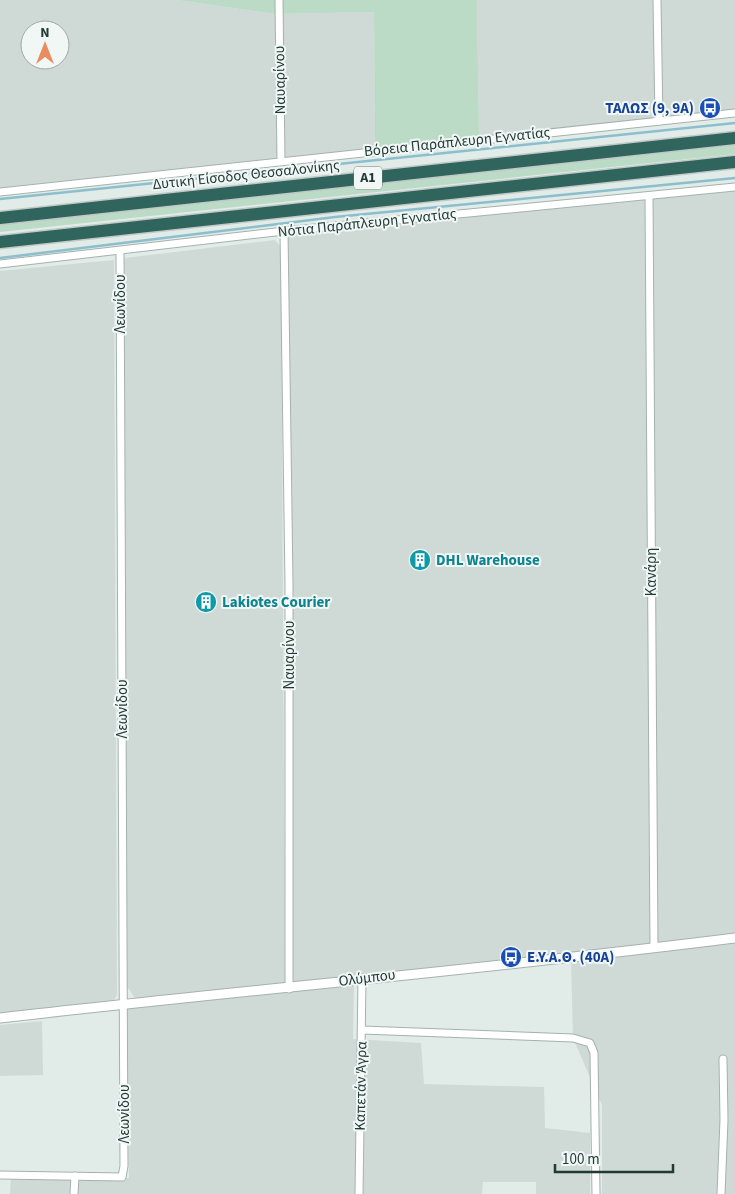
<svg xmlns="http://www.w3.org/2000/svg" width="735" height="1194" viewBox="0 0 735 1194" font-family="'Source Sans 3',sans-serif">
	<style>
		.built { fill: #cfdad6; fill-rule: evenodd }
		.green { fill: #bbdbc6 }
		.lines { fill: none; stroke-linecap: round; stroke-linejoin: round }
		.stream { stroke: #8cbecd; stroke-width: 2.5 }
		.minor-casing { stroke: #a4b2ae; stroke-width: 9 }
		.tertiary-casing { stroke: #a4b2ae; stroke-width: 11 }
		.motorway-casing { stroke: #c1c8c7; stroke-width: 15 }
		.minor { stroke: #fff; stroke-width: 7 }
		.tertiary { stroke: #fff; stroke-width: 9 }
		.motorway { stroke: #30655e; stroke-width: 12 }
		.labels { text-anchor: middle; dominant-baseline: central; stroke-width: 4; stroke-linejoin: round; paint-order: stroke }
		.shield { fill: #f1f7f5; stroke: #60736f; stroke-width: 1 }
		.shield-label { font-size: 14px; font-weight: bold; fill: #223a36 }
		.street-label { font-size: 15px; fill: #223a36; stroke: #f1f7f5 }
		.transit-label { font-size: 15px; font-weight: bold; fill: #164399; stroke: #f1f7f5; text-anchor: end }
		.culture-label { font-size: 15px; font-weight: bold; fill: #0d838f; stroke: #f1f7f5; text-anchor: start }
	</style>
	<rect width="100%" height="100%" fill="#e1ebe7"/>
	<!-- built -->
	<g class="built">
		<path d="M0 0H177L275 14 374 12 375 148 0 188ZM30 30H60V60H30Z"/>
		<path d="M477 0H735V110L479 137Z"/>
		<path d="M735 187V938L289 989 284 231Z"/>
		<path d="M275 240 281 247 285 983 141 1000 134 997 127 986 124 260 125 258Z"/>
		<path d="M114 260 117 995 114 1000 108 1003 0 1015V271Z"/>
		<path d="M735 941V1194H602V1105L573 1038 571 959Z"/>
		<path d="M354 985 353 1039 421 1043 424 1084 544 1087 545 1128 590 1133V1194H536V1182H483L482 1194H10L11 1176 129 1178 126 1008Z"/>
		<path d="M42 1021 43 1075 0 1076V1025Z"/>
	</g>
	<!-- green -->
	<g class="green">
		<path d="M177 0H477L479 137 375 148 374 12 275 14Z"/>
		<path d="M735 145V154L0 232V223Z"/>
	</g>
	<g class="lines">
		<!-- stream -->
		<g class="stream">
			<path d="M0 199 735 123"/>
			<path d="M0 258 335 217 735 178"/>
		</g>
		<!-- minor casing -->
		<g class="minor-casing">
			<g id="minor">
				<path d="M279 0 281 161"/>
				<path d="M657 0 659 121"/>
				<path d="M0 192 735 113"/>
				<path d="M649 196 654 948"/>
				<path d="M284 231 289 584V989"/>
				<path d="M0 264 284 231 735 187"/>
				<path d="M362 1030 573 1038 590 1043 594 1053 596 1194"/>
				<path d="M0 1175 122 1177 124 1166 120 252"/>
				<path d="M74 1194 75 1176"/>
				<path d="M359 1194 362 978"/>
				<path d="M721 1194 724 1120 723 1059"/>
			</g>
		</g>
		<!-- tertiary casing -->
		<g class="tertiary-casing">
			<path id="tertiary" d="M0 1018C245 990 490 969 735 938"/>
		</g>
		<!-- motorway casing -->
		<g class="motorway-casing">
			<g id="motorway">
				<path d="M0 218 735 138"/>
				<path d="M0 242 735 162"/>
			</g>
		</g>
		<!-- minor -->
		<use href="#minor" class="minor"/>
		<!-- tertiary -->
		<use href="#tertiary" class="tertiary"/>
		<!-- motorway -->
		<use href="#motorway" class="motorway"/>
	</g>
	<!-- icons -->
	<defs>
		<g id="bus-disc" transform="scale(1.125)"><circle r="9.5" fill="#1a4fb4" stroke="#f1f7f5"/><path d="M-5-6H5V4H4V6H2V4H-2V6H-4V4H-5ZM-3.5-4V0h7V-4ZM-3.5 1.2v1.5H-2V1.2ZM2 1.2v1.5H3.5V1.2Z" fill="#fff"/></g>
		<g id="building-disc" transform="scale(1.125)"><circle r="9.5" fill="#0f9aa8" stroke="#f1f7f5"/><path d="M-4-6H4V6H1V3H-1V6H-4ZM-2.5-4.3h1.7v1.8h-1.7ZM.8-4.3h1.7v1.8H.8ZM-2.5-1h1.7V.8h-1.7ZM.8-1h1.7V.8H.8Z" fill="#fff"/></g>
	</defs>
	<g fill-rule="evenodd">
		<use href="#bus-disc" x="710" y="108"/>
		<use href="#building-disc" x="420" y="560"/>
		<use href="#building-disc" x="206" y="602"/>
		<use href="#bus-disc" x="511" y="957"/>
	</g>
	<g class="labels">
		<!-- shield labels -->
		<rect class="shield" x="354" y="166.5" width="28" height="23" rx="4"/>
		<g class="shield-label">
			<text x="368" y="178">Α1</text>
		</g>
		<!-- street labels -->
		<g class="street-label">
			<text transform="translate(280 80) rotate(-91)">Ναυαρίνου</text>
			<text transform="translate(457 142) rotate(-6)">Βόρεια Παράπλευρη Εγνατίας</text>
			<text transform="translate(246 175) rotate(-6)">Δυτική Είσοδος Θεσσαλονίκης</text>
			<text transform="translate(367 223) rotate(-6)">Νότια Παράπλευρη Εγνατίας</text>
			<text transform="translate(120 304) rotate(-90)">Λεωνίδου</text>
			<text transform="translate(651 572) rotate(-90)">Κανάρη</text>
			<text transform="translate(289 655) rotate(-90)">Ναυαρίνου</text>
			<text transform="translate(122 709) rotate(-90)">Λεωνίδου</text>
			<text transform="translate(367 978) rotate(-7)">Ολύμπου</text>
			<text transform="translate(361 1086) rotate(-89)">Καπετάν Άγρα</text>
			<text transform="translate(124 1114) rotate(-90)">Λεωνίδου</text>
		</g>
		<!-- transit labels -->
		<g class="transit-label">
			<text x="694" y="108">ΤΑΛΩΣ (9, 9Α)</text>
			<text x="527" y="957" text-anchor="start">Ε.Υ.Α.Θ. (40Α)</text>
		</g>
		<!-- culture labels -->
		<g class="culture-label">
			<text x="436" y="560">DHL Warehouse</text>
			<text x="222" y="602">Lakiotes Courier</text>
		</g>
	</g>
	<!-- north arrow -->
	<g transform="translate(45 45)"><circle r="24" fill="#f1f7f5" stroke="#9eaba9"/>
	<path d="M0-4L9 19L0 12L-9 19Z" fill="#ea8b60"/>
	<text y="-8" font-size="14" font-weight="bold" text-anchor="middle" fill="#223a36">N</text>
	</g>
	<!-- scale -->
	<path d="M555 1164v8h118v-8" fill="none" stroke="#223a36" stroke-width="2.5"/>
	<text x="562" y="1164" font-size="15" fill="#223a36" stroke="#f1f7f5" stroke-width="4" paint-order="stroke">100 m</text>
</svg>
